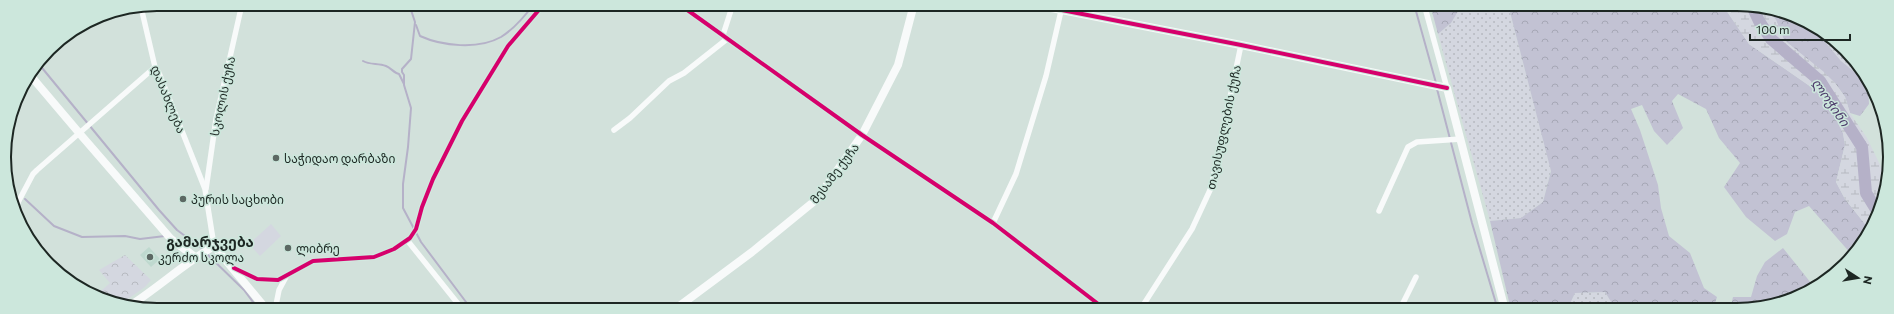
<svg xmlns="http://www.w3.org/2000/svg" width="1894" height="314" viewBox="0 0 1894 314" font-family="Commissioner,'Noto Sans Georgian',sans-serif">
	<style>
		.built { fill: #bfd9cf }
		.grass { fill: url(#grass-dots) }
		.forest { fill: url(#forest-crowns) }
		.wetland { fill: url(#wetland-marsh) }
		.park { fill: url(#park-crowns) }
		.garden { fill: #d4d7e0 }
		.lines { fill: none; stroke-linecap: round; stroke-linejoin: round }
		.stream { stroke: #b5b1c8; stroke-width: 2 }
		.river { stroke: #b5b1c8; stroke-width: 12 }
		.street { stroke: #f8fafa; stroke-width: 5.5 }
		.secondary { stroke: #f8fafa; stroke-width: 8 }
		.cycleway-casing { stroke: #cce7dc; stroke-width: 6 }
		.cycleway { stroke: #d6006c; stroke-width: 4 }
		.poi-dot { fill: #5c6863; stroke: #cce7dc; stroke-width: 1.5 }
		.labels { text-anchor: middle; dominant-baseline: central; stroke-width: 3; stroke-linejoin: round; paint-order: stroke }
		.street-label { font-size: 12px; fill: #1d2723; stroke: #cce7dc }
		.poi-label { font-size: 12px; fill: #1d2723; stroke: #cce7dc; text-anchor: start }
		.water-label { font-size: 13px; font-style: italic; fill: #4d3a6b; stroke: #cce7dc }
		.quarter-label { font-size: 14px; font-weight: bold; fill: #1d2723; stroke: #cce7dc }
		.rim { fill: none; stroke: #1d2723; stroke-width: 2 }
	</style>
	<defs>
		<pattern id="grass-dots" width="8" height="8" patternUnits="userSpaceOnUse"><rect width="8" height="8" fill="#d4d7e0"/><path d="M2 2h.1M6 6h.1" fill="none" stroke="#b6b9c0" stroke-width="1.8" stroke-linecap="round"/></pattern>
		<pattern id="forest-crowns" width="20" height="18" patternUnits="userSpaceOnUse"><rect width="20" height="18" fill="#c2c2d3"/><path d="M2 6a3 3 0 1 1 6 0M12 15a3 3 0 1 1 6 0" fill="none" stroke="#a6a7b5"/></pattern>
		<pattern id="wetland-marsh" width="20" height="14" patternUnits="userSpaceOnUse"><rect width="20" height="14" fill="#d4d7e0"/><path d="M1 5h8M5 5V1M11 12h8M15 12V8" fill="none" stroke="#b6b9c0"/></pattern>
		<pattern id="park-crowns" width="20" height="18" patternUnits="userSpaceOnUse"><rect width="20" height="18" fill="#d4d7e0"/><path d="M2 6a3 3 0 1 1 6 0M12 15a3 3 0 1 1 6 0" fill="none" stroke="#b6b9c0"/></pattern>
	</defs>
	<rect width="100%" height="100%" fill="#d2e1db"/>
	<!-- built -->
	<path class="built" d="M149 247 160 259 151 267 140 255Z"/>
	<!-- grass -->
	<g class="grass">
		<path d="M1464 4H1503L1510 12 1551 170 1543 202 1521 218 1490 221 1438 34 1451 23 1460 7Z"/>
		<path d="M1800 19 1805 20 1852 56 1868 83 1841 61 1826 43Z"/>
		<path d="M1605 292 1616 310H1567L1575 293Z"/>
	</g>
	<!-- forest -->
	<g class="forest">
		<path d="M1430 4H1464L1460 8 1451 23 1438 34Z"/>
		<path d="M1503 4H1722L1749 44 1814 89 1827 101 1843 133 1845 145 1836 182 1845 199 1869 229 1852 255 1809 206 1795 212 1787 234 1775 241 1746 217 1724 187 1740 163 1719 138 1706 109 1678 94 1672 101 1683 128 1667 145 1654 131 1642 105 1631 109 1640 130 1658 185 1661 208 1669 236 1690 253 1704 288 1717 297 1713 310H1616L1605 292 1575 293 1567 310H1511L1490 221 1521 218 1543 202 1551 171 1510 12Z"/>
		<path d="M1766 9 1800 19 1826 43 1841 61 1868 83 1869 104 1860 116 1850 113 1845 97 1835 83 1784 40 1776 20Z"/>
		<path d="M1783 248 1811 283 1817 285 1804 294 1747 310H1730L1733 297H1751L1757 276 1765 262Z"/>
	</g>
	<!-- wetland -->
	<path class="wetland" d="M1722 4H1747L1766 9 1776 20 1784 40 1824 72 1835 83 1845 97 1850 113 1867 138 1887 179 1878 216 1869 229 1845 199 1836 182 1845 145 1843 133 1827 102 1814 89 1749 44Z"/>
	<!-- park -->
	<path class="park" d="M125 255 151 280 145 287 122 303 95 296 110 283 99 270Z"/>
	<!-- garden -->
	<path class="garden" d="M271 224 281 236 260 256 249 244Z"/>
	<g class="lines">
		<!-- stream -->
		<g class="stream">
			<path d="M409 4 415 22 411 59 402 69V72L404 75V85L411 108 408 147 403 184V208L421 242 472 310"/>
			<path d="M1414 4 1436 83"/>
			<path d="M416 25 420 36C442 46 478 50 501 37 514 29 525 16 534 4"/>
			<path d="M363 61C370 65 378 63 386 66 391 68 394 73 399 74L404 84"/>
			<path d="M38 63 159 210 177 230 204 250"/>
			<path d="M1437 89 1472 223 1498 310"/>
			<path d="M25 199 54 226 82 237 125 236 140 239 165 236"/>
			<path d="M207 254 244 290 259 310"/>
		</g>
		<!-- river -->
		<path class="river" d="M1752 6 1759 21 1771 39 1820 81 1862 147 1866 193 1879 214"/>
		<!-- street -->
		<g class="street">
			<path d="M679 4 862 135 993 223 1106 310"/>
			<path d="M1424 4 1447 88"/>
			<path d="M141 7 155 67 159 73 205 189 214 246"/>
			<path d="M723 35 733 4"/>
			<path d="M614 130 630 118 669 81 684 73 727 39"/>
			<path d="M206 189 216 119 242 4"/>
			<path d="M14 210 33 174 37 170 155 67"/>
			<path d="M1379 211 1408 147 1417 142 1461 139"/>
			<path d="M993 223 1016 174 1046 76 1061 11"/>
			<path d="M407 240 463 310"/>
			<path d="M234 268 257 279 278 280 313 261 374 257 394 249 410 238 416 229 422 207 433 179 462 121 508 46 544 4"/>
			<path d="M275 310 279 290 286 277"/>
			<path d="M1140 310 1192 229 1211 188 1241 45"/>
			<path d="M1397 310 1403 303 1416 277"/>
		</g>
		<!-- secondary -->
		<g class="secondary">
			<path d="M1031 4 1241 45 1447 88 1505 310"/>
			<path d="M30 75 80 134 171 239 195 257"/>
			<path d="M131 305C160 286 185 263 214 246L267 310"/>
			<path d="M674 310 752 252 817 199 862 135 898 65 914 4"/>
		</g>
		<!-- cycleway casing -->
		<g class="cycleway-casing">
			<g id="cycleway">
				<path d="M679 4 862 135 993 223 1106 310"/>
				<path d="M1031 4 1241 45 1447 88"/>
				<path d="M234 268 257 279 278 280 313 261 374 257 394 249 410 238 416 229 422 207 433 179 462 121 508 46 544 4"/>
			</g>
		</g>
		<!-- cycleway -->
		<use href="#cycleway" class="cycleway"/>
	</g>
	<!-- markers -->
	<g class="poi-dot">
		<circle cx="276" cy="158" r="4"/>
		<circle cx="183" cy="199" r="4"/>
		<circle cx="288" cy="248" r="4"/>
		<circle cx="150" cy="257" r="4"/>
	</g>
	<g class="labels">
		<!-- street labels -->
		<g class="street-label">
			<text transform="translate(222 96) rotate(-78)">სკოლის ქუჩა</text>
			<text transform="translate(169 99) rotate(68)">დასახლება</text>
			<text transform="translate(1223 127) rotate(-78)">თავისუფლების ქუჩა</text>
			<text transform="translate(834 173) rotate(-53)">მესამე ქუჩა</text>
		</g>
		<!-- poi labels -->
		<g class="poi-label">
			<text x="284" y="158">საჭიდაო დარბაზი</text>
			<text x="191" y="199">პურის საცხობი</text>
			<text x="296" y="248">ლიბრე</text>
			<text x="158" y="257">კერძო სკოლა</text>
		</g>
		<!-- water labels -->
		<g class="water-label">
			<text transform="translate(1831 102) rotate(55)">ლოჭინი</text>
		</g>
		<!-- quarter labels -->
		<g class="quarter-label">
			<text x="210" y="241">გამარჯვება</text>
		</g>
	</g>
	<!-- crop -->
	<path d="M0 0H1894V314H0ZM157 11H1737A146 146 0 0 1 1883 157V157A146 146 0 0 1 1737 303H157A146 146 0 0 1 11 157V157A146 146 0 0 1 157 11Z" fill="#cce7dc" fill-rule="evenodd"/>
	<path class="rim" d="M157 11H1737A146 146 0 0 1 1883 157V157A146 146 0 0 1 1737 303H157A146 146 0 0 1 11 157V157A146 146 0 0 1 157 11Z"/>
	<!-- north arrow -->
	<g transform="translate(1858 278) rotate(102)" stroke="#cce7dc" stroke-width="3" paint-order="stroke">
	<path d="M0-3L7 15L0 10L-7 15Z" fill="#1d2723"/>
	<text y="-6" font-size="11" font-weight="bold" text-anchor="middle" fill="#1d2723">N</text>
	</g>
	<!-- scale -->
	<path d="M1750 34v6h100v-6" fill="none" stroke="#1d2723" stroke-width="2"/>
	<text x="1756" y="34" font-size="12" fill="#1d2723" stroke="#cce7dc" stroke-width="3" paint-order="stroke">100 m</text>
</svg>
